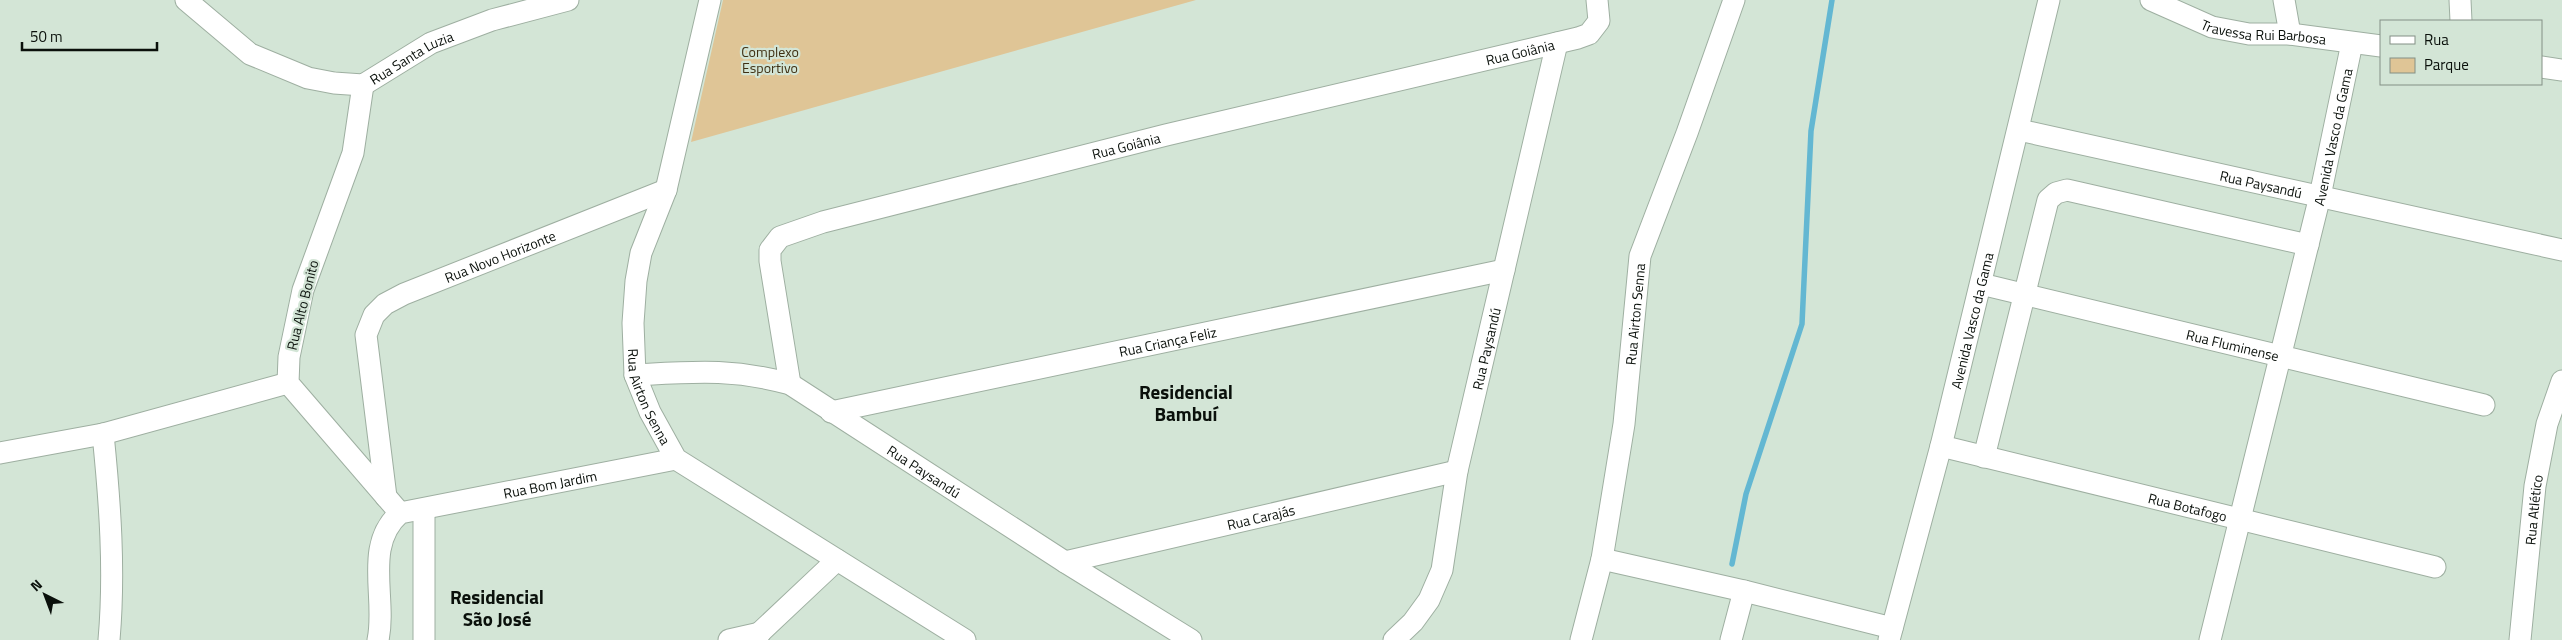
<svg xmlns="http://www.w3.org/2000/svg" width="2562" height="640" viewBox="0 0 2562 640" font-family="'Titillium Web',sans-serif">
	<style>
		.green { fill: #dfc596 }
		.lines { fill: none; stroke-linecap: round; stroke-linejoin: round }
		.stream { stroke: #63b7d2; stroke-width: 5.5 }
		.street-casing { stroke: #9eafa1; stroke-width: 23 }
		.street { stroke: #fff; stroke-width: 21 }
		.labels { text-anchor: middle; dominant-baseline: central; stroke-width: 4.5; stroke-linejoin: round; paint-order: stroke }
		.street-label { font-size: 14px; fill: #0a100b; stroke: #d3e5d6 }
		.park-label { font-size: 14px; fill: #3f3013; stroke: #d3e5d6 }
		.district-label { font-size: 19px; font-weight: bold; fill: #0a100b; stroke: #d3e5d6 }
	</style>
	<rect width="100%" height="100%" fill="#d3e5d6"/>
	<!-- green -->
	<path class="green" d="M723 0H1196L691 142Z"/>
	<g class="lines">
		<!-- stream -->
		<path class="stream" d="M1732 564 1746 494 1802 324 1811 131 1832 0"/>
		<!-- street casing -->
		<g class="street-casing">
			<g id="street">
				<path id="s1" d="M186 0 250 54 308 78 334 83 363 85 431 43 492 20 568 0"/>
				<path id="s2" d="M710 0 666 190 641 253 636 281 633 323 635 375 650 412 676 459 965 640"/>
				<path id="s3" d="M2151 0 2212 27 2249 34H2290L2381 46"/>
				<path d="M2284 0 2290 34"/>
				<path d="M2460 0 2461 21"/>
				<path d="M2541 67 2562 70"/>
				<path d="M363 85 353 153 303 290 289 357 288 383 400 513"/>
				<path id="s4" d="M2019 130 2562 250"/>
				<path id="s5" d="M1981 284 2484 405"/>
				<path id="s6" d="M635 375C692 372 733 368 790 384L1065 562 1191 640"/>
				<path id="s7" d="M790 384 770 261V250L780 237 823 222 1166 135 1578 38 1589 34 1599 21 1597 0"/>
				<path id="s8" d="M831 412 1504 270"/>
				<path d="M103 434C110 503 115 571 109 640"/>
				<path id="s9" d="M1941 446 2435 567"/>
				<path d="M0 453 103 434 288 383"/>
				<path d="M1984 457 2048 200 2056 193 2067 190 2308 245"/>
				<path id="s10" d="M386 497 366 335 374 315 385 304 404 294 666 190"/>
				<path d="M424 509V640"/>
				<path d="M1602 559 1744 591 1892 628"/>
				<path id="s11" d="M1065 562 1457 471"/>
				<path id="s12" d="M378 640C387 598 363 545 400 513L676 459"/>
				<path d="M729 640 760 633"/>
				<path d="M752 640 837 560"/>
				<path id="s13" d="M1394 640 1413 622 1429 600 1442 570 1457 471 1557 43"/>
				<path id="s14" d="M1581 640 1602 559 1624 424 1640 256 1687 133 1734 0"/>
				<path d="M1731 640 1744 591"/>
				<path id="s15" d="M1889 640 1941 446 2049 0"/>
				<path id="s16" d="M2210 640 2320 196 2352 43"/>
				<path id="s17" d="M2520 640 2535 486 2547 424 2562 381"/>
			</g>
		</g>
		<!-- street -->
		<use href="#street" class="street"/>
	</g>
	<g class="labels">
		<!-- street labels -->
		<g class="street-label">
			<text stroke="none"><textPath href="#s3" startOffset="119">Travessa Rui Barbosa</textPath></text>
			<text stroke="none"><textPath href="#s7" startOffset="915">Rua Goiânia</textPath></text>
			<text stroke="none"><textPath href="#s1" startOffset="258">Rua Santa Luzia</textPath></text>
			<text stroke="none"><textPath href="#s16" startOffset="518">Avenida Vasco da Gama</textPath></text>
			<text stroke="none"><textPath href="#s7" startOffset="510">Rua Goiânia</textPath></text>
			<text stroke="none"><textPath href="#s4" startOffset="248">Rua Paysandú</textPath></text>
			<text stroke="none"><textPath href="#s10" startOffset="325">Rua Novo Horizonte</textPath></text>
			<text transform="translate(302 305) rotate(-76)">Rua Alto Bonito</text>
			<text stroke="none"><textPath href="#s14" startOffset="331">Rua Airton Senna</textPath></text>
			<text stroke="none"><textPath href="#s15" startOffset="330">Avenida Vasco da Gama</textPath></text>
			<text stroke="none"><textPath href="#s8" startOffset="344">Rua Criança Feliz</textPath></text>
			<text stroke="none"><textPath href="#s5" startOffset="259">Rua Fluminense</textPath></text>
			<text stroke="none"><textPath href="#s13" startOffset="312">Rua Paysandú</textPath></text>
			<text stroke="none"><textPath href="#s2" startOffset="410">Rua Airton Senna</textPath></text>
			<text stroke="none"><textPath href="#s6" startOffset="316">Rua Paysandú</textPath></text>
			<text stroke="none"><textPath href="#s12" startOffset="286">Rua Bom Jardim</textPath></text>
			<text stroke="none"><textPath href="#s9" startOffset="254">Rua Botafogo</textPath></text>
			<text stroke="none"><textPath href="#s17" startOffset="131">Rua Atlético</textPath></text>
			<text stroke="none"><textPath href="#s11" startOffset="201">Rua Carajás</textPath></text>
		</g>
		<!-- park labels -->
		<g class="park-label">
			<text x="770" y="51">Complexo<tspan x="770" dy="16">Esportivo</tspan></text>
		</g>
		<!-- district labels -->
		<g class="district-label">
			<text x="1186" y="391">Residencial<tspan x="1186" dy="22">Bambuí</tspan></text>
			<text x="497" y="596">Residencial<tspan x="497" dy="22">São José</tspan></text>
		</g>
	</g>
	<!-- legend -->
	<rect x="2380" y="20" width="162" height="65" fill="#d3e5d6" stroke="#839085"/>
	<rect x="2390" y="36" width="25" height="8" fill="#ffffff" stroke="#839085"/>
	<text x="2424" y="45" font-size="15" fill="#0a100b">Rua</text>
	<rect x="2390" y="58" width="25" height="15" fill="#dfc596" stroke="#839085"/>
	<text x="2424" y="70" font-size="15" fill="#0a100b">Parque</text>
	<!-- north arrow -->
	<g transform="translate(45 595) rotate(318)" stroke="#d3e5d6" stroke-width="4" paint-order="stroke">
	<path d="M0-4L9 19L0 12L-9 19Z" fill="#0a100b"/>
	<text y="-8" font-size="14" font-weight="bold" text-anchor="middle" fill="#0a100b">N</text>
	</g>
	<!-- scale -->
	<path d="M22 42v8h135v-8" fill="none" stroke="#0a100b" stroke-width="2.5"/>
	<text x="30" y="42" font-size="15" fill="#0a100b" stroke="#d3e5d6" stroke-width="4" paint-order="stroke">50 m</text>
</svg>
